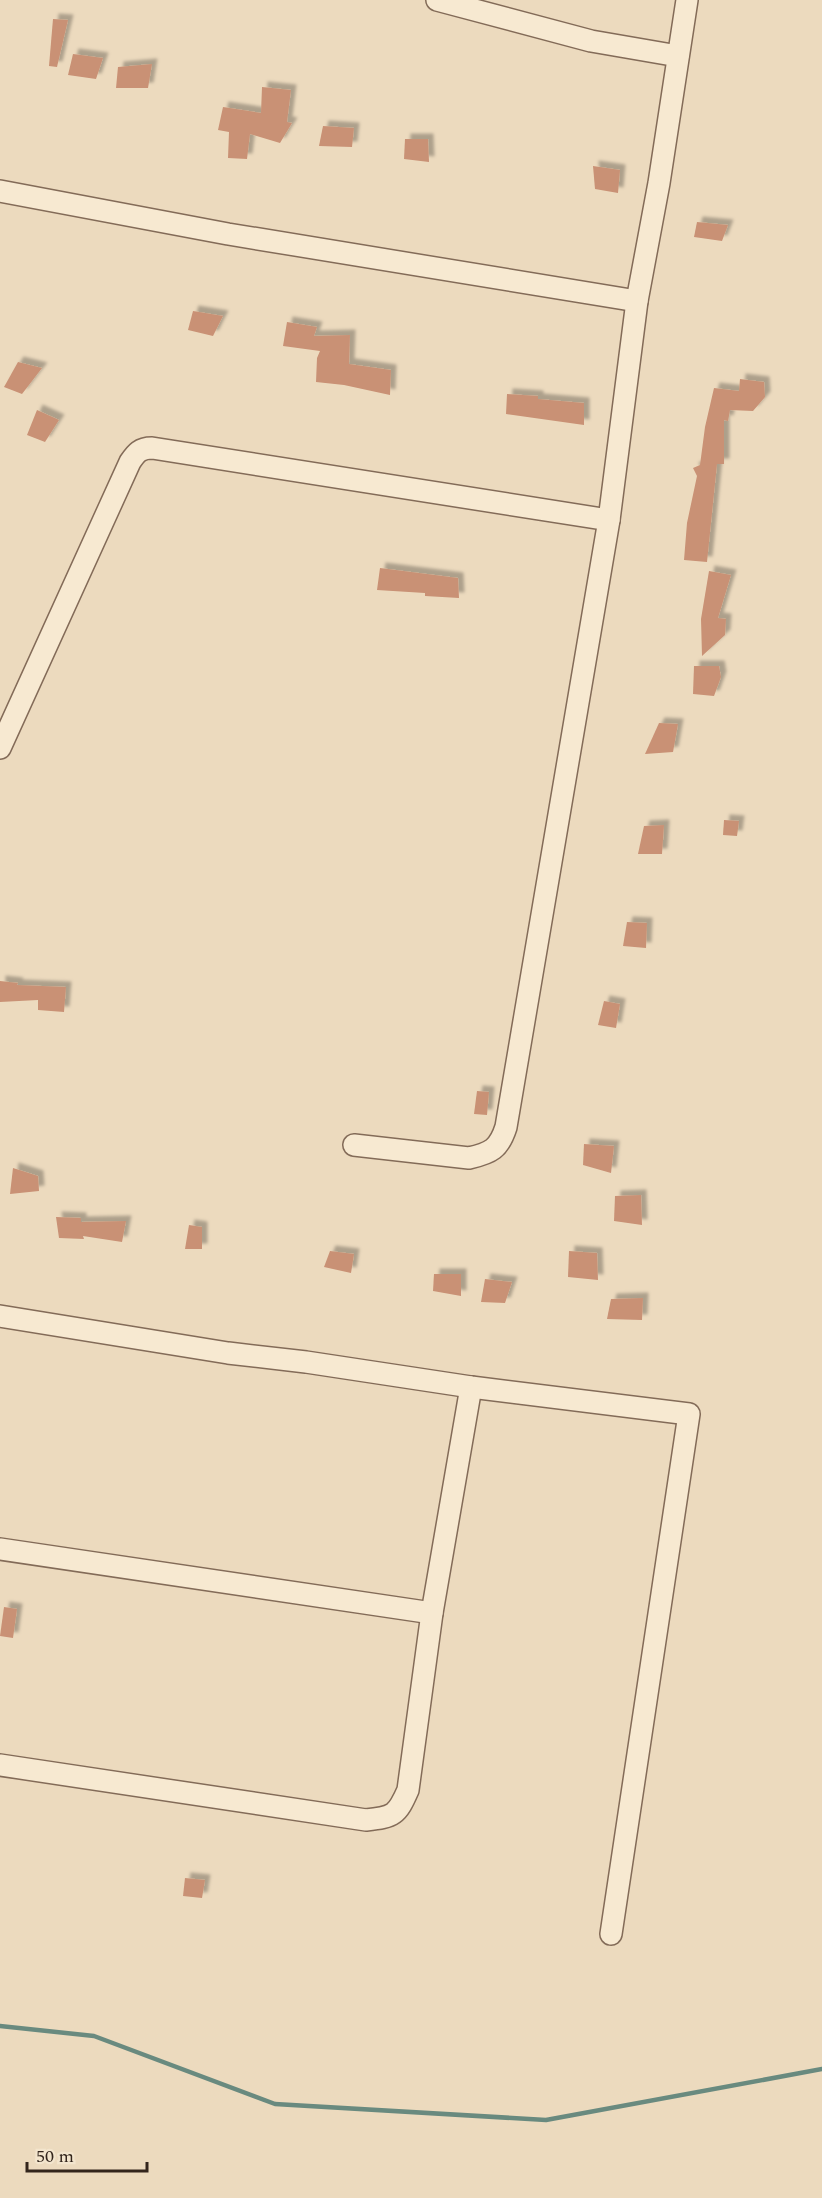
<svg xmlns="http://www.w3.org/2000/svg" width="822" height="2198" viewBox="0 0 822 2198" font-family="Spectral,serif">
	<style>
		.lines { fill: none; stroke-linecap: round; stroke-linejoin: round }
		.stream { stroke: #698a7f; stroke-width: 4.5 }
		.building { fill: #c99175; filter: url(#shadow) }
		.minor-casing { stroke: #836b58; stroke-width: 24 }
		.minor { stroke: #f7e9d1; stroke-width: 21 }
	</style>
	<defs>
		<filter id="shadow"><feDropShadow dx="5.5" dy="-5.5" stdDeviation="1.5" flood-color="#0004"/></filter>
	</defs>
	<rect width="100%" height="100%" fill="#ecdabe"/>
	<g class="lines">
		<!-- stream -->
		<path class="stream" d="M0 2026 94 2036 275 2104 546 2120 822 2069"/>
	</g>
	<!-- building -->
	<g class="building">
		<path d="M53 19 68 20 57 67 49 66Z"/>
		<path d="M73 54 103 58 96 79 68 75Z"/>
		<path d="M152 64 148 88H116L118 67Z"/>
		<path d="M262 87 291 90 287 122 292 123 280 143 250 134 247 159 228 158 229 132 218 130 223 107 261 113Z"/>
		<path d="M323 126 354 128 352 147 319 146Z"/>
		<path d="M405 139H428L429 162 404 159Z"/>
		<path d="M593 166 620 170 618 193 595 189Z"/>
		<path d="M697 222 728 225 722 241 694 237Z"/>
		<path d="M193 311 223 316 213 336 188 330Z"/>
		<path d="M287 322 317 327 314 336 350 335 349 364 391 370 390 395 344 385 316 382 317 358 320 351 283 346Z"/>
		<path d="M18 362 42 368 22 394 4 387Z"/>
		<path d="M740 379 764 382 765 397 753 411 730 410 728 421 724 420V464H717L707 562 684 560 687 523 697 476 693 468 700 465 705 427 714 388 739 391Z"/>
		<path d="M507 394 538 396V399L584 403V425L506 414Z"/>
		<path d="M37 410 59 420 45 442 27 435Z"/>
		<path d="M380 568 458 578 459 598 425 596V593L377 590Z"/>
		<path d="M709 571 731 575 718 618 726 619 725 635 702 656 701 619Z"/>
		<path d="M694 666H719L721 677 714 696 693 694Z"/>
		<path d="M659 723 678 724 673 752 645 754Z"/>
		<path d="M724 820 739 821 737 836 723 835Z"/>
		<path d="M664 825 662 854H638L644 826Z"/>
		<path d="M627 922 647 923 646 948 623 946Z"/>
		<path d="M0 981 18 983 17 985 66 987 64 1012 38 1010V1000L0 1002Z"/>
		<path d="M604 1001 620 1004 616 1028 598 1025Z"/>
		<path d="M477 1091 489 1092 487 1115 474 1114Z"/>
		<path d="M584 1144 614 1146 611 1173 583 1165Z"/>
		<path d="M13 1168 38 1176 39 1191 10 1194Z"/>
		<path d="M641 1195 642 1225 614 1221 615 1196Z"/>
		<path d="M56 1217 81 1218V1222L126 1221 122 1242 83 1236 84 1239 59 1238Z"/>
		<path d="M189 1225 202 1227V1249H185Z"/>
		<path d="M330 1251 354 1254 351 1273 324 1267Z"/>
		<path d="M569 1251 597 1253 598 1280 568 1277Z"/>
		<path d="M434 1274H461V1296L433 1291Z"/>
		<path d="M485 1279 512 1282 505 1303 481 1302Z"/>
		<path d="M643 1298 642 1320 607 1319 611 1299Z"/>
		<path d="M4 1607 17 1609 13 1638 0 1636Z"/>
		<path d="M185 1878 205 1880 202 1898 183 1896Z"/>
	</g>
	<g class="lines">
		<!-- minor casing -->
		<g class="minor-casing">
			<g id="minor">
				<path d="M437 0 591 41 678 56"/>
				<path d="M0 191 228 234 637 301"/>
				<path d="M0 748 130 462C136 453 140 448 152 448L609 520"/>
				<path d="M354 1145 469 1158C491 1153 499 1149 506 1127L609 520 637 301 659 183 687 0"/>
				<path d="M0 1316 228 1353 306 1362 471 1387 689 1414 611 1934"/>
				<path d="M0 1549 432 1613"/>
				<path d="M0 1765 366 1820C394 1817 397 1815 408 1790L432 1613 471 1387"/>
			</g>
		</g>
		<!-- minor -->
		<use href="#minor" class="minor"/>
	</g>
	<!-- scale -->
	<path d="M27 2162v9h120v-9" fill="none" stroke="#33251c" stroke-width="3"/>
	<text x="36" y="2162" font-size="18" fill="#33251c" stroke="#f3e5cd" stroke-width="4.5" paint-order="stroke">50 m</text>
</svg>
